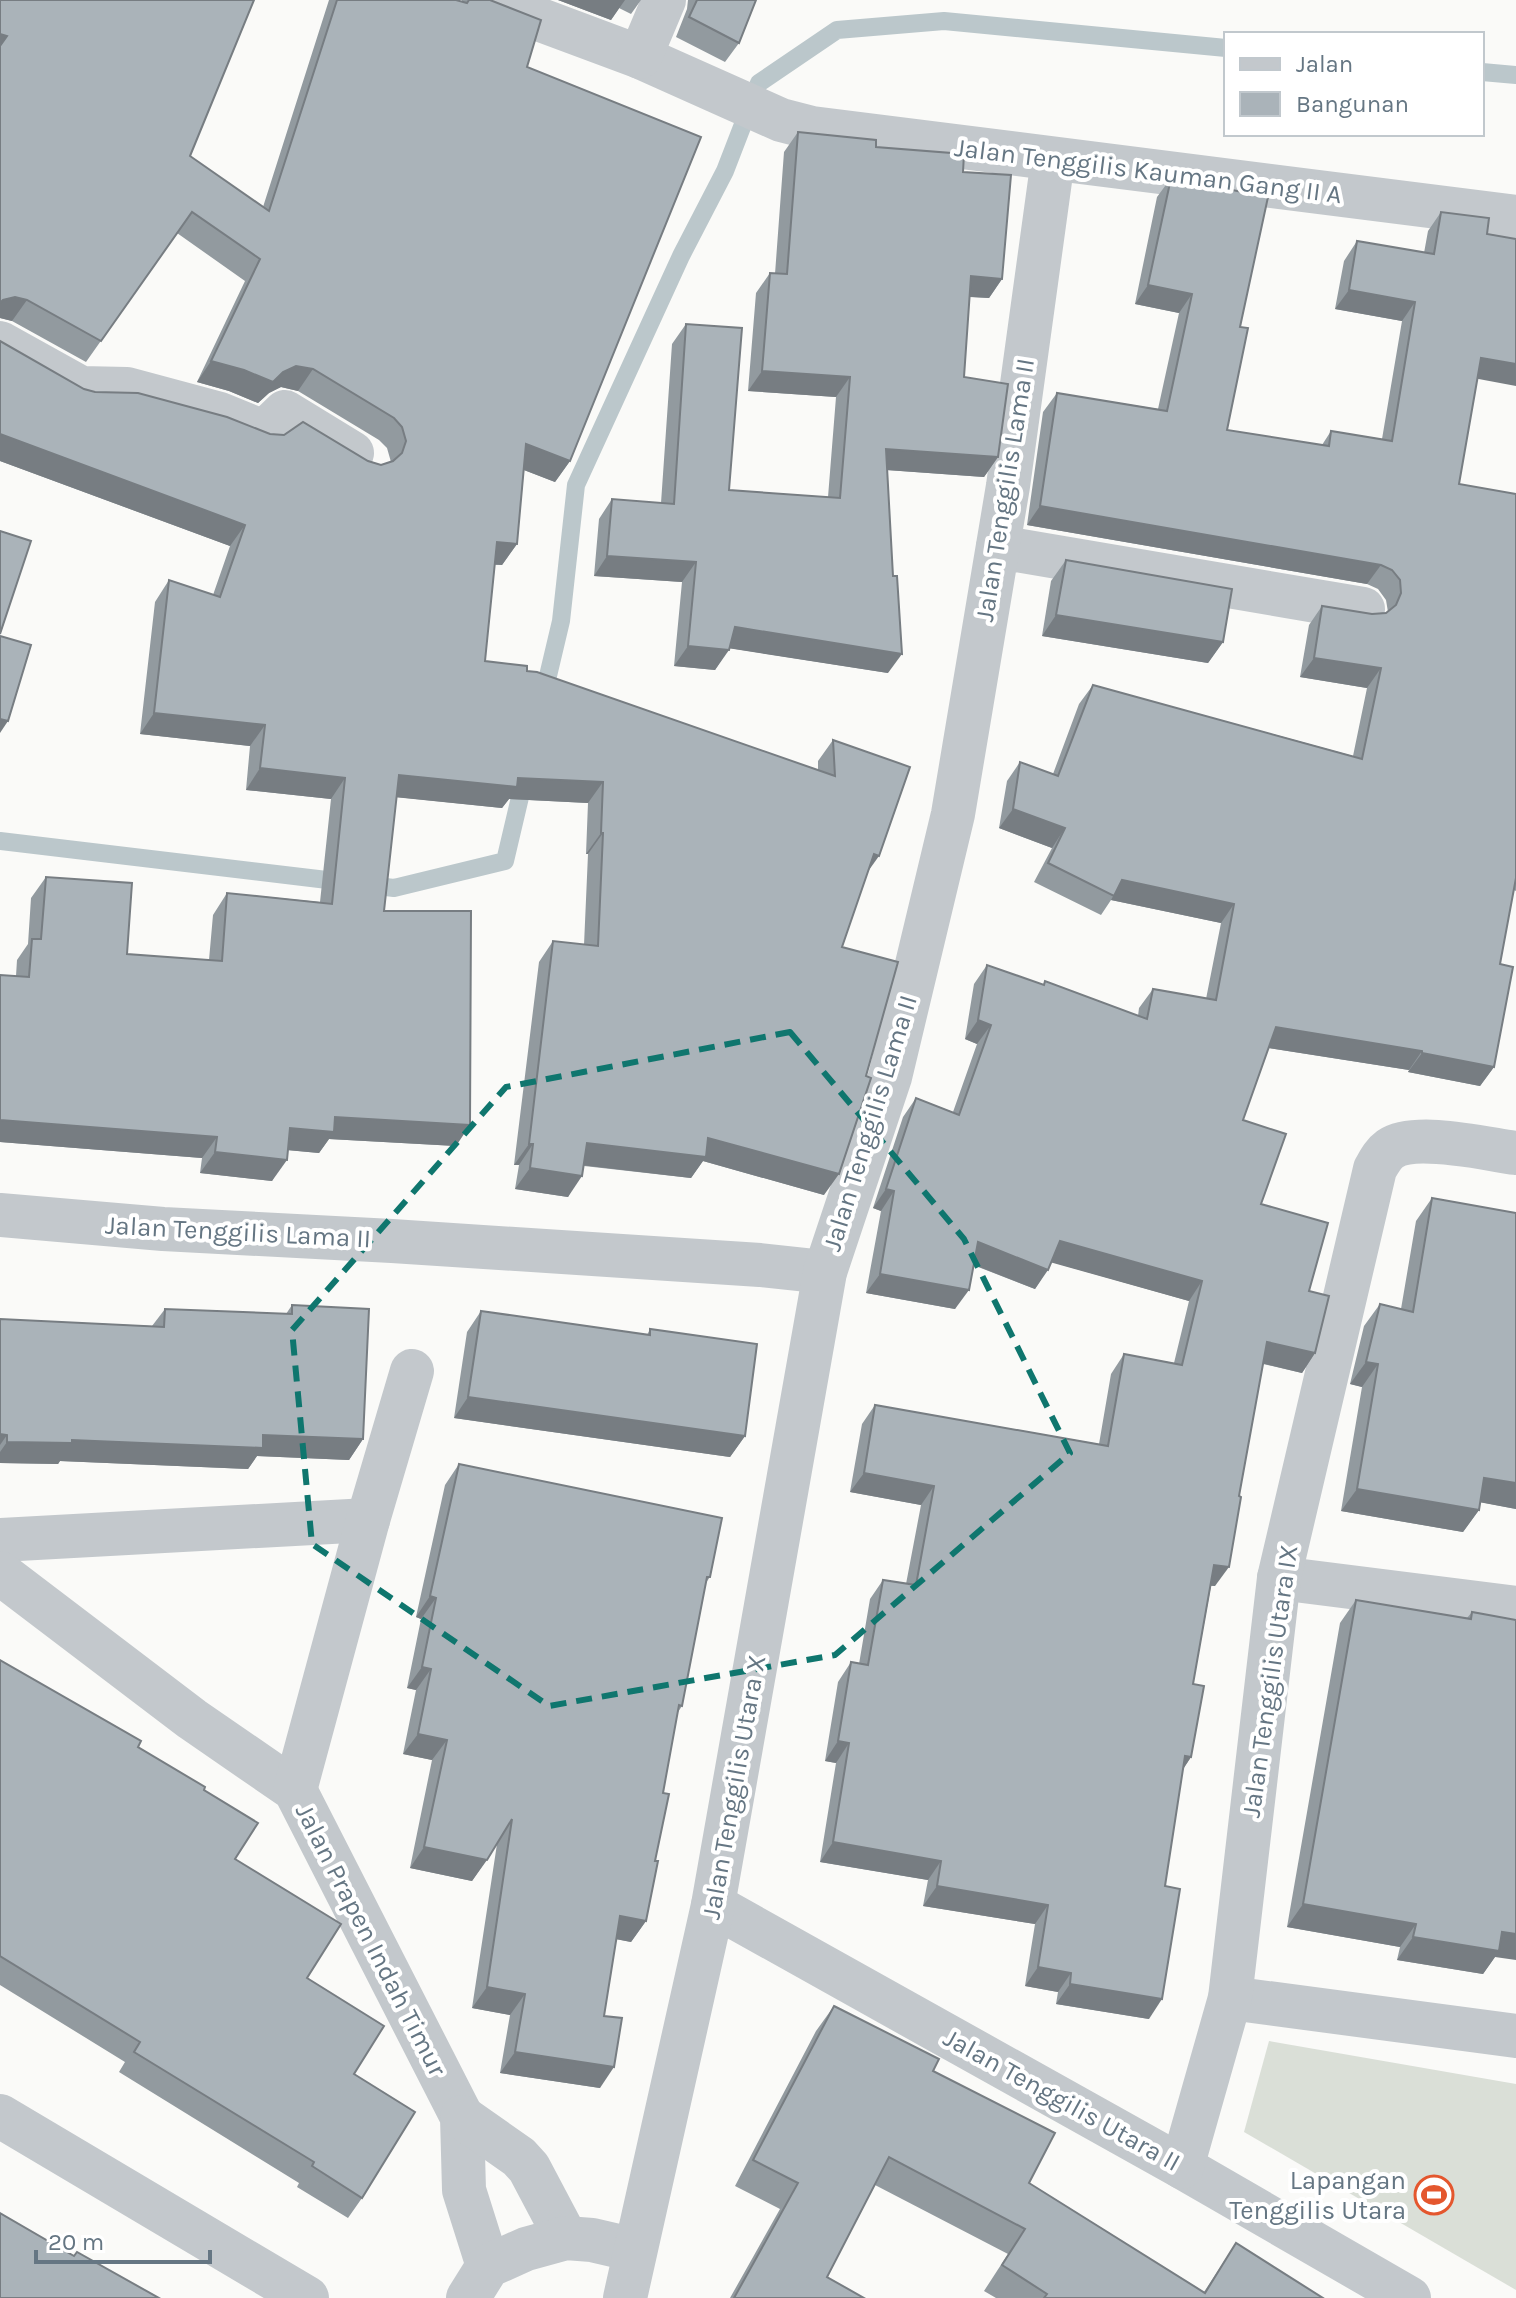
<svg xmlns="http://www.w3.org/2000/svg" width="1516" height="2298" viewBox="0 0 1516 2298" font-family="Karla,sans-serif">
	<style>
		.garden { fill: #dadfd7 }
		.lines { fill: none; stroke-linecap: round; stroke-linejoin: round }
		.stream { stroke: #bbc7cb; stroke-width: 18 }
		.minor { stroke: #c3c8cc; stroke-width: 44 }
		.wall { fill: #929a9f }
		.shaded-wall { fill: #777d82 }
		.building { fill: #aab3b9; stroke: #777d82; stroke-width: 2 }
		.marked { fill: none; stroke: #0f766e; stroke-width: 6; stroke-dasharray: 16 10; stroke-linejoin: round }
		.labels { text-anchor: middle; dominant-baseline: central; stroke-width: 8; stroke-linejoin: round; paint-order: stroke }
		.street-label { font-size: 26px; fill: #657683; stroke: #fff }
		.poi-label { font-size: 26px; fill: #657683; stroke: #fff; text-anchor: end }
	</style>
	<rect width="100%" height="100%" fill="#fafaf8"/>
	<!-- garden -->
	<path class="garden" d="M1269 2041 1516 2084V2290L1244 2132Z"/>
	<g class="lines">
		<!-- stream -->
		<g class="stream">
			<path d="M1482 72 1516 75"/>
			<path d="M543 697 561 621 576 485 681 256 725 171 759 83 837 30 944 21 1226 48"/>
			<path d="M0 841 394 888 505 861 525 776"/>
		</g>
		<!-- minor -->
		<g class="minor">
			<path d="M487 0 640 57 781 120 812 128 1516 217"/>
			<path d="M640 57 664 0"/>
			<path d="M0 343 81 388 127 389 220 414 264 432 285 412 352 453"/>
			<path d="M998 547 1363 609"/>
			<path d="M0 1215 163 1229 392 1241 760 1265 825 1272"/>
			<path d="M0 1540 368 1520"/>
			<path d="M0 1573 192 1719 295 1790 462 2117 464 2190 488 2266"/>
			<path d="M1279 1578 1516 1608"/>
			<path d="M295 1790 368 1520 412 1371"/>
			<path d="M713 1905 1182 2167 1409 2298"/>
			<path d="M1230 1998 1516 2036"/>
			<path d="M0 2116 307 2298"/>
			<path d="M462 2117 519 2157 529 2168 566 2238"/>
			<path d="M1182 2167 1230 1998 1279 1578 1375 1169C1379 1162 1383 1154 1390 1149 1415 1132 1486 1149 1516 1153"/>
			<path d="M468 2298 488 2266 526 2249 566 2238 592 2240 635 2250"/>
			<path d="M625 2298 713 1905 825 1272 890 1077 953 814 1008 486 1053 159"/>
		</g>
	</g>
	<!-- wall -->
	<g class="wall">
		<path d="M0 0 190 156 263 207 329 0H456L461 2 462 0H490L527 67 570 461 555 482 524 470 517 544 502 565H495L485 661 527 671 818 771V761L833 740 868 872 842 947 824 1195 703 1161 691 1178 584 1166 568 1197 515 1189 519 1165H514L539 962 553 941 584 945 588 854H586L588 803 509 799 502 808 396 797 384 911 456 1146 329 1139 319 1153 288 1150 272 1181 200 1173 202 1158 0 1142V975L16 976 17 960 28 944 31 898 46 877 127 954 209 960 213 915 227 893 320 902 331 799 246 790 250 746 140 734 155 602 169 580 213 595 230 546 0 461V341L84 389 270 434 381 465 391 462 387 448 379 440 298 391 281 387 269 393 258 403 229 391 197 382 245 281 177 233 86 362 12 321 0 318Z"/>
		<path d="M558 0H641L631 14 619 8 611 20Z"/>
		<path d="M688 0H756L739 43 725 62 676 37 687 9Z"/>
		<path d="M798 132 876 147 963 172 1002 279 989 298 969 297 964 377 998 457 984 477 887 470 888 673 729 648 715 670 674 666 682 582 594 576 599 519 612 499 661 503 672 344 686 324 729 490 828 497 836 397 748 391 756 293 770 273 775 274 784 152Z"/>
		<path d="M1171 178 1240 327 1227 430 1322 445 1331 431 1382 439 1402 321 1335 309 1344 261 1357 241 1424 253 1428 231 1441 212 1487 234 1477 379 1459 484 1516 494V891L1514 890 1500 964 1494 1067 1480 1086 1408 1072 1409 1070 1268 1048 1243 1120 1261 1204 1309 1291 1315 1353 1302 1373 1263 1364 1215 1586H1211L1193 1684 1191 1757 1183 1769 1165 1886 1149 2019 1056 2004 1058 1992 1025 1986 1035 1924 923 1906 928 1880 820 1862 836 1763 825 1761 838 1682 851 1662 859 1664 870 1599 883 1580 906 1584 921 1505 850 1492 862 1424 875 1405 1099 1444 1111 1374 1124 1354 1174 1363 1189 1301 1052 1262 1035 1289 973 1265 955 1309 866 1293 881 1211 873 1208 903 1117 916 1098 953 1112 977 1044 965 1039 974 984 987 965 1043 985 1045 981 1138 1016 1139 1008 1153 989 1206 999 1221 923 1111 900 1101 915 1034 882 1052 848 999 828 1007 781 1020 762 1053 774 1079 704 1093 685 1353 756 1367 688 1300 677 1309 625 1322 606 1372 614 1388 612 1386 600 1378 589 1367 584 1027 525 1043 412 1057 393 1158 409 1179 313 1135 304 1157 197Z"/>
		<path d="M1066 560 1223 642 1208 663 1042 636 1051 581Z"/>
		<path d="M1432 1198 1516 1213V1509L1480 1502 1479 1510 1463 1532 1341 1511 1362 1387 1350 1384 1364 1326 1380 1304 1401 1309 1416 1221Z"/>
		<path d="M292 1305 363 1439 349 1460 257 1456 248 1469 60 1461 58 1464 0 1463V1319L152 1326 165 1309 286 1314Z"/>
		<path d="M481 1311 647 1335 650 1329 745 1436 730 1457 454 1418 467 1332Z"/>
		<path d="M459 1464 710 1577 705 1584 682 1706 678 1712 663 1793 646 1921 631 1942 616 1939 604 2016 600 2088 500 2073 510 2015 472 2008 497 1844 472 1881 410 1868 432 1760 403 1754 416 1690 407 1688 421 1619 416 1617 445 1485Z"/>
		<path d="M1356 1600 1467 1618 1472 1612 1495 1957 1483 1974 1397 1960 1400 1947 1287 1927 1340 1623Z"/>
		<path d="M0 1660 138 1747 204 1790 235 1859 307 1978 354 2074 362 2198 348 2218 297 2187 299 2183 119 2072 125 2062 0 1985Z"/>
		<path d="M834 2006 933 2071 1029 2183 1204 2292 1236 2243 1323 2298H996L984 2291 1008 2254 875 2185 827 2277 864 2298H730L780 2209 735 2186 816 2031Z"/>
	</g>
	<!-- shaded-wall -->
	<g class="shaded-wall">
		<path d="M558 0H625L611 20Z"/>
		<path d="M0 34 7 36 0 46Z"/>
		<path d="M971 276 1002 279 989 298 957 296Z"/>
		<path d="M1148 285 1192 294 1179 313 1135 304Z"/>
		<path d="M1349 290 1415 302 1402 321 1335 309Z"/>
		<path d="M15 297 27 300 12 321 0 318V303L3 300Z"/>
		<path d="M1481 358 1516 364V386L1468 377Z"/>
		<path d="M211 361 283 372 296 366 313 369 298 391 281 387 269 393 258 403 229 391 197 382Z"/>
		<path d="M762 371 850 377 836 397 748 391Z"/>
		<path d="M0 434 245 525 230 546 0 461Z"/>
		<path d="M526 444 570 461 555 482 511 465Z"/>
		<path d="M886 449 998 457 984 477 872 469Z"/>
		<path d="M1040 506 1381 565 1367 584 1027 525Z"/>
		<path d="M497 542 517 544 502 565 483 563Z"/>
		<path d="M607 556 696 562 682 582 594 576Z"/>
		<path d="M1056 615 1223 642 1208 663 1042 636Z"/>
		<path d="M735 627 902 654 888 673 721 647Z"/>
		<path d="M688 646 729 650 715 670 674 666Z"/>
		<path d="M1314 658 1381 668 1367 688 1300 677Z"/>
		<path d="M154 713 265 725 250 746 140 734Z"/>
		<path d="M0 719 8 721 0 733Z"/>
		<path d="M260 768 345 778 331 799 246 790Z"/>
		<path d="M399 775 518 778 603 782 588 803 509 799 502 808 384 796Z"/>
		<path d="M1013 809 1065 828 1052 848 999 828Z"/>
		<path d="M601 833H603L588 854H586Z"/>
		<path d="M874 854 879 856 864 877Z"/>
		<path d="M1122 880 1234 904 1221 923 1111 900Z"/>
		<path d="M978 1020 991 1025 977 1044 965 1039Z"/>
		<path d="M1276 1027 1422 1051 1409 1070 1262 1047Z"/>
		<path d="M1422 1053 1494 1067 1480 1086 1408 1072Z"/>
		<path d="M335 1117 470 1125 456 1146 329 1139 319 1153 275 1149 290 1128Z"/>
		<path d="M0 1120 217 1137 202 1158 0 1142Z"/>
		<path d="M708 1138 839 1174 824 1195 703 1161 691 1178 572 1164 587 1143Z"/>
		<path d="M529 1144H533L519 1165H514Z"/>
		<path d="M215 1152 287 1160 272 1181 200 1173Z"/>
		<path d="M530 1168 582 1176 568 1197 515 1189Z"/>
		<path d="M886 1189 894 1191 881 1211 873 1208Z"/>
		<path d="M1060 1241 1202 1281 1189 1301 1046 1261Z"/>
		<path d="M978 1242 1048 1270 1035 1289 964 1261Z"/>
		<path d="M880 1274 969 1290 955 1309 866 1293Z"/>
		<path d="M1267 1342 1315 1353 1302 1373 1253 1361Z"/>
		<path d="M1366 1362 1378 1364 1362 1387 1350 1384Z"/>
		<path d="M468 1397 745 1436 730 1457 454 1418Z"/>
		<path d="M0 1434 7 1435 0 1445Z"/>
		<path d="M263 1435 363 1439 349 1460 257 1456 248 1469 60 1461 58 1464 0 1463V1452L7 1442Z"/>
		<path d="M864 1473 934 1486 921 1505 850 1492Z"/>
		<path d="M1484 1478 1516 1483V1509L1468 1500Z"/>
		<path d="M1357 1489 1479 1510 1463 1532 1341 1511Z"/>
		<path d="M1214 1565 1229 1567 1215 1586 1201 1584Z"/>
		<path d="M430 1596 436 1598 421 1619 416 1617Z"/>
		<path d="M422 1667 431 1669 416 1690 407 1688Z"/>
		<path d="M418 1734 447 1740 432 1760 403 1754Z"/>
		<path d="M838 1741 849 1743 836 1763 825 1761Z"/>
		<path d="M1185 1756 1191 1757 1178 1777Z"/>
		<path d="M833 1842 941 1861 928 1880 820 1862Z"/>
		<path d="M424 1847 487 1860 472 1881 410 1868Z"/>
		<path d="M937 1886 1048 1905 1035 1924 923 1906Z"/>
		<path d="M1303 1904 1416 1924 1400 1947 1287 1927Z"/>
		<path d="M620 1916 646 1921 631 1942 605 1937Z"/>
		<path d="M1502 1932 1516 1934V1960L1495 1957 1483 1974 1397 1960 1413 1937Z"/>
		<path d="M1038 1967 1071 1973 1058 1992 1025 1986Z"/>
		<path d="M1070 1984 1162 1999 1149 2019 1056 2004Z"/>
		<path d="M487 1987 525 1994 510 2015 472 2008Z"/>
		<path d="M515 2052 614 2067 600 2088 500 2073Z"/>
	</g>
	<!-- building -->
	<g class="building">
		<path d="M0 0H254L190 156 269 211 337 0H456L467 3 469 0H490L541 20 527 67 701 137 570 461 526 444 517 544 497 542 485 661 527 666V671L537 672 835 776 833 740 910 767 879 856 874 854 842 947 898 962 866 1076 871 1078 839 1174 708 1138 706 1157 587 1143 582 1176 530 1168 533 1144H529L553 941 598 946 603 833H601L603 782 518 778 517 787 399 775 384 911H471L470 1125 335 1117 334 1132 290 1128 287 1160 215 1152 217 1137 0 1120V975L29 977 32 939H41L46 877 132 883 127 954 222 961 227 893 332 904 345 778 260 768 265 725 154 713 169 580 220 597 245 525 0 434V341L84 389 95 392 138 393 227 417 270 434 284 435 303 422 368 461 381 465 393 461 402 453 406 441 402 427 394 418 313 369 296 366 283 372 273 382 244 370 211 361 260 259 192 212 101 341 27 300 15 297 3 300 0 303V46L7 36 0 34Z"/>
		<path d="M697 0H756L739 43 689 17Z"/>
		<path d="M798 132 876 140V147L964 154 963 172 1011 175 1002 279 971 276 964 377 1008 384 998 457 886 449 893 576H897L902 654 735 627 729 650 688 646 696 562 607 556 612 499 674 504 686 324 742 328 729 490 840 498 850 377 762 371 770 273 787 274Z"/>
		<path d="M1171 178 1268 197 1240 327 1248 328 1227 430 1329 446 1331 431 1392 441 1415 302 1349 290 1357 241 1434 254 1441 212 1489 218 1487 234 1516 239V364L1481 358 1459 484 1516 494V878L1500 964 1513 967 1494 1067 1422 1053V1051L1276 1027 1243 1120 1286 1134 1261 1204 1328 1223 1309 1291 1329 1296 1315 1353 1267 1342 1239 1496 1241 1497 1229 1567 1214 1565 1193 1684 1204 1686 1191 1757 1185 1756 1165 1886 1180 1889 1162 1999 1070 1984 1071 1973 1038 1967 1048 1905 937 1886 941 1861 833 1842 849 1743 838 1741 851 1662 868 1665 883 1580 916 1585 934 1486 864 1473 875 1405 1108 1446 1124 1354 1182 1365 1202 1281 1060 1241 1048 1270 978 1242 969 1290 880 1274 894 1191 886 1189 916 1098 959 1115 991 1025 978 1020 987 965 1044 985 1045 981 1147 1019 1153 989 1216 1000 1234 904 1122 880 1114 896 1048 863 1065 828 1013 809 1020 762 1058 776 1093 685 1362 759 1381 668 1314 658 1322 606 1372 614 1386 613 1396 605 1401 593 1400 580 1392 570 1381 565 1040 506 1057 393 1167 411 1192 294 1148 285Z"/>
		<path d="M0 531 31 541 0 634Z"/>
		<path d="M1066 560 1232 589 1223 642 1056 615Z"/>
		<path d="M0 636 31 645 8 721 0 719Z"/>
		<path d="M1432 1198 1516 1213V1483L1484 1478 1479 1510 1357 1489 1378 1364 1366 1362 1380 1304 1413 1312Z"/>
		<path d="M292 1305 369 1309 363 1439 263 1435V1448L72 1440V1443L7 1442V1435L0 1434V1319L164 1327 165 1309 292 1314Z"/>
		<path d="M481 1311 650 1335V1329L757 1344 745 1436 468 1397Z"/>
		<path d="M459 1464 722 1518 710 1577H707L682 1706 679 1705 663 1793 669 1794 655 1861H658L646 1921 620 1916 604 2016 622 2018 614 2067 515 2052 525 1994 487 1987 512 1819 487 1860 424 1847 447 1740 418 1734 431 1669 422 1667 436 1598 430 1596Z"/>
		<path d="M1356 1600 1471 1619 1472 1612 1516 1620V1934L1502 1932 1499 1951 1413 1937 1416 1924 1303 1904Z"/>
		<path d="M0 1660 141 1741 138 1747 205 1787 204 1790 258 1823 235 1859 341 1924 307 1978 384 2026 354 2074 415 2112 362 2198 312 2166 314 2162 134 2052 140 2042 0 1956Z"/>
		<path d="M834 2006 939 2059 933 2071 1055 2133 1029 2183 1205 2293 1236 2243 1323 2298H1044L1047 2294 1002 2265 1025 2229 889 2157 827 2277 864 2298H734L798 2183 753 2160Z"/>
		<path d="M0 2213 74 2256 77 2252 159 2298H0Z"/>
	</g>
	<!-- marked area -->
	<path class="marked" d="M790 1032 964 1239 1070 1453 835 1655 549 1706 312 1544 292 1330 506 1087Z"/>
	<!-- icons -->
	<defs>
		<g id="stadium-ring" transform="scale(2)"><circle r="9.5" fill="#fff" stroke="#e4572e" stroke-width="1.5"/><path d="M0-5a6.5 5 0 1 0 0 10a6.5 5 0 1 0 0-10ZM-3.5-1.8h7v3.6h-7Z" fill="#e4572e"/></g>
	</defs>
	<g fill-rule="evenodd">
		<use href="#stadium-ring" x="1434" y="2195"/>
	</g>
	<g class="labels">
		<!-- street labels -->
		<g class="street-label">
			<text transform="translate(1148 171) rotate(7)">Jalan Tenggilis Kauman Gang II A</text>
			<text transform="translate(1005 490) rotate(-81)">Jalan Tenggilis Lama II</text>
			<text transform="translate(870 1123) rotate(-73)">Jalan Tenggilis Lama II</text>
			<text transform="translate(238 1232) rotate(3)">Jalan Tenggilis Lama II</text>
			<text transform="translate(1270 1681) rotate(-82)">Jalan Tenggilis Utara IX</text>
			<text transform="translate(734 1787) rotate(-80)">Jalan Tenggilis Utara X</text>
			<text transform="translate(371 1940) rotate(63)">Jalan Prapen Indah Timur</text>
			<text transform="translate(1062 2100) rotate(29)">Jalan Tenggilis Utara II</text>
		</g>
		<!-- poi labels -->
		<g class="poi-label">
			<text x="1406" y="2180">Lapangan<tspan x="1406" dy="30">Tenggilis Utara</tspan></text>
		</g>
	</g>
	<!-- legend -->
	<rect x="1224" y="32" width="260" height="104" fill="#ffffff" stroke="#c1c8cd" stroke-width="2"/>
	<rect x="1240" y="58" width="40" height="12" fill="#c3c8cc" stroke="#c1c8cd" stroke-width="2"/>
	<text x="1296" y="72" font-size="24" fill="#657683">Jalan</text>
	<rect x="1240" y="92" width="40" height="24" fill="#aab3b9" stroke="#c1c8cd" stroke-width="2"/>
	<text x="1296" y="112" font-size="24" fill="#657683">Bangunan</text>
	<!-- scale -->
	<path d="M36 2250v12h174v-12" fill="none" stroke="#657683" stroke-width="4"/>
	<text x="48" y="2250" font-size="24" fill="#657683" stroke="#ffffff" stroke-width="6" paint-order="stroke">20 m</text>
</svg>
